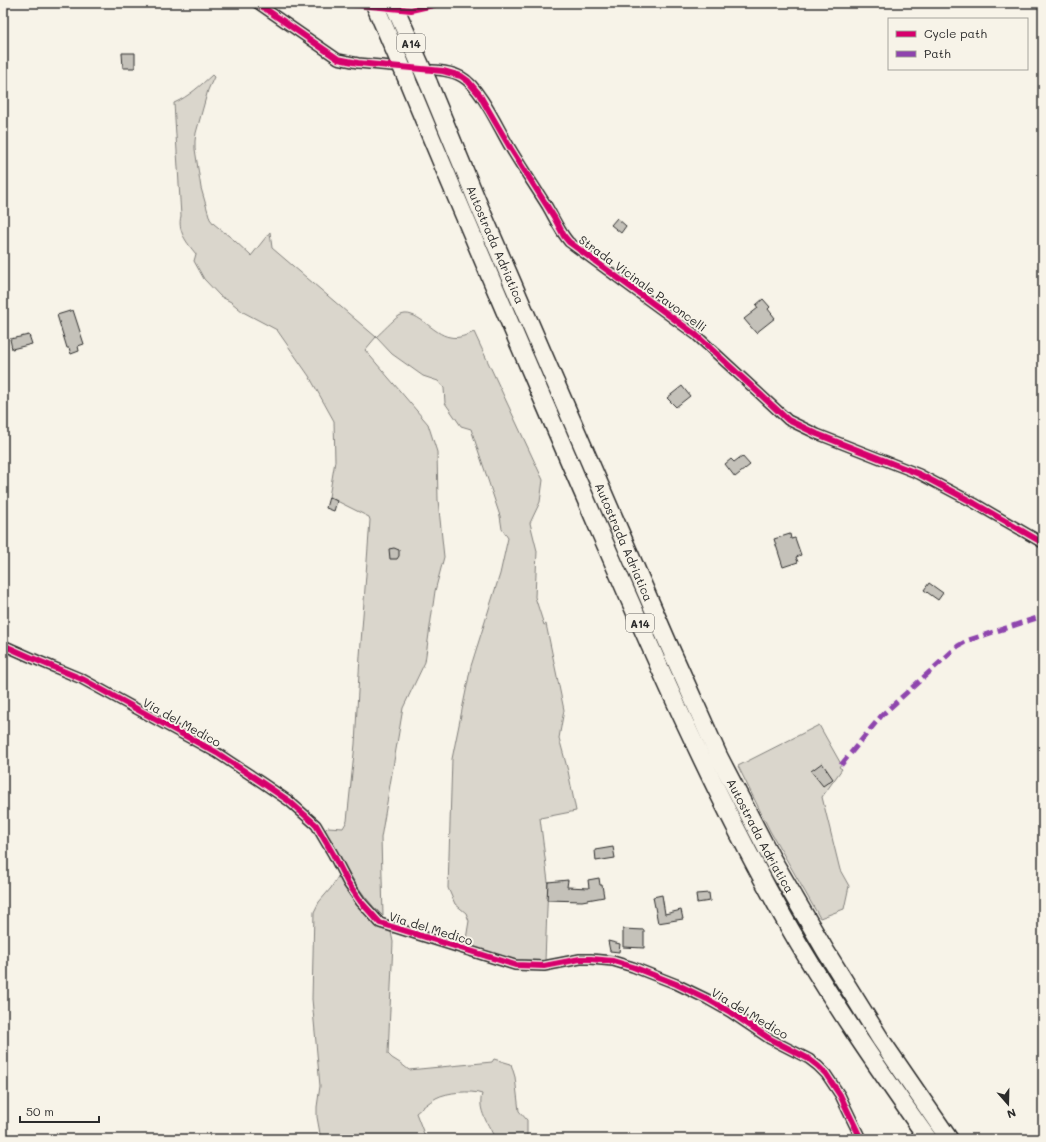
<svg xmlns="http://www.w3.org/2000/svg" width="1046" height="1142" viewBox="0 0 1046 1142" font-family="Mali,sans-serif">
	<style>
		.green { fill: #dad6cc; stroke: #82807c }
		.building { fill: #c4c1b9; stroke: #2b2b2b }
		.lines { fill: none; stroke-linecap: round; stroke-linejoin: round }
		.street-casing { stroke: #2b2b2b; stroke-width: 12 }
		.highway-casing { stroke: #2b2b2b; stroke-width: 20 }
		.street { stroke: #f7f3e8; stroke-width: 9 }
		.highway { stroke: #f7f3e8; stroke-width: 17 }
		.highway-bridge-casing { stroke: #2b2b2b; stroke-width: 20; stroke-linecap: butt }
		.highway-bridge { stroke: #f7f3e8; stroke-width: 17 }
		.quiet { stroke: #8e44ad; stroke-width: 5; stroke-dasharray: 10 5; stroke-linecap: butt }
		.cycleway-casing { stroke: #f7f3e8; stroke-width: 8 }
		.cycleway { stroke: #d6006c; stroke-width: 6 }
		.labels { text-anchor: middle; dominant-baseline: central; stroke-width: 4; stroke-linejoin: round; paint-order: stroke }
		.shield { fill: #f7f3e8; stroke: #686764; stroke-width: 1 }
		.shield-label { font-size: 11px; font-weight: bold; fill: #2b2b2b }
		.street-label { font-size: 12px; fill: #2b2b2b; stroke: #f7f3e8 }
	</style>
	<rect width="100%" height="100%" fill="#f7f3e8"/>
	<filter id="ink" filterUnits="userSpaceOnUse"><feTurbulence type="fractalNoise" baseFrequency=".025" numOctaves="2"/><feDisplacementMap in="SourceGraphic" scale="8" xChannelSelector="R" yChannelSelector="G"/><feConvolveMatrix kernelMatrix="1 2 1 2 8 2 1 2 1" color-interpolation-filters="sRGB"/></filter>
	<g filter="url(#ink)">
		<!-- green -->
		<g class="green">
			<path d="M212 75 214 77 208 90 196 133 195 141V149L201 188 210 219 214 224 234 240 251 256 270 232 272 248 376 337C382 332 393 320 399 316 415 306 433 335 450 337 458 339 467 335 474 332L543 480 540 502 530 523 537 551 535 597 544 625 546 624 564 710 559 738 568 771 576 811 540 818 548 882 545 961C517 965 491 955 465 945L469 921 466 913 455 904 448 888 452 759 471 666 500 574 508 538 502 529 500 516 471 429 461 426 445 403 444 388 438 381 423 376 392 354 376 337 365 350 428 424 437 452 438 500 444 557 435 591 425 662 403 708 381 838 383 916C357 893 342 860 325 830L328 827 343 828 347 821 355 744 360 656 370 520 369 517 329 497 335 461 334 421 309 376 277 330 243 312 231 302 220 296 204 279 194 261 196 254C187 243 177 231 181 216L174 103C188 97 201 85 212 75Z"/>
			<path d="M819 725 841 764 839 767 842 769 822 797 840 870 849 886 844 909 820 918 770 831 738 766Z"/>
			<path d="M342 870 354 892 390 927 393 942 388 1054 392 1058 400 1063 409 1070 492 1062 494 1059 511 1064 515 1077 519 1111 527 1120V1139H495C489 1124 477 1111 482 1094 471 1090 447 1092 436 1098 429 1102 422 1108 416 1113L426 1139H321L317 1117V1107L320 1086 312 999 314 912 319 902 331 888Z"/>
		</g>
		<!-- building -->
		<g class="building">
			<path d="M122 53H135V68H123Z"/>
			<path d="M617 218 626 226 621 233 611 225Z"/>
			<path d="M763 299 770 307 768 309 775 318 756 333 744 319 758 308 756 305Z"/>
			<path d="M73 310 84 344 78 346 79 351 71 354 69 348H67L57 315Z"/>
			<path d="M29 335 32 344 12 349 10 339Z"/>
			<path d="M682 386 690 396 676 407 667 398Z"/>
			<path d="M742 456 750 465 735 477 725 464 731 459 734 462Z"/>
			<path d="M329 497 337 501 334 511 326 508Z"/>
			<path d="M790 534 791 539 795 538 801 555 796 557 798 562 783 567 774 539Z"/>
			<path d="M394 548 399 550V556L397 559H390L389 549Z"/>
			<path d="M929 583 943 593 938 600 924 590Z"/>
			<path d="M822 763 833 779 823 786 811 771Z"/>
			<path d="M613 847 615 858 596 861 595 850Z"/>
			<path d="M599 878 600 885H602L604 897 582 901 547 900 548 882 568 880 567 887 589 888 588 880Z"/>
			<path d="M709 893 710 901 697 903 696 894Z"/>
			<path d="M662 895 665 914 681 910 683 919 658 923 653 897Z"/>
			<path d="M623 929 644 930V948L623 947Z"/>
			<path d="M608 941 620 944 619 952 610 951Z"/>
		</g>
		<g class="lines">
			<!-- street casing -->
			<g class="street-casing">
				<g id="street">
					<path d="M257 3 338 59 358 63 403 67"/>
					<path d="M420 69C434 70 450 70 462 77 480 87 497 125 508 144 520 165 534 185 547 206 554 218 560 232 569 242L696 335 788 420 817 434 919 474 974 503 1043 543"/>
					<path d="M3 645 39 661 82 679 217 753 261 782 289 801 316 825 333 854 348 883 361 902 380 923 515 965 544 966 580 959H591L613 961 633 967 676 984 707 999 730 1012 770 1039 809 1059 818 1066 826 1074 840 1095 861 1139"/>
				</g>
			</g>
			<!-- highway casing -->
			<g class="highway-casing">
				<g id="highway">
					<path d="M407 79C462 213 520 346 577 479 642 628 705 778 785 920 828 996 878 1068 928 1139"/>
					<path id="s1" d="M428 82 480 208 668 643 719 757 771 857 825 950 881 1040 949 1139"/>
				</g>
			</g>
			<!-- street -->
			<use href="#street" class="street"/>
			<!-- highway -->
			<use href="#highway" class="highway"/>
			<!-- highway-bridge casing -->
			<g class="highway-bridge-casing">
				<g id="highway-bridge">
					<path d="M374 3 407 79"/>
					<path d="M393 3 428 82"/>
				</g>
			</g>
			<!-- highway-bridge -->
			<use href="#highway-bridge" class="highway-bridge"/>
			<!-- quiet -->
			<path class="quiet" d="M841 765 882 715 958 646 969 640 1043 616"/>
			<!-- cycleway casing -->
			<g class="cycleway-casing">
				<g id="cycleway">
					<path d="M257 3 338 59 358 63 443 71 461 76 468 81 479 94 511 149 554 217 564 236 569 242 696 335 788 420 817 434 919 474 974 503 1043 543"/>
					<path d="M340 3 411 10 442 3"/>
					<path d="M3 645 39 661 82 679 217 753 261 782 289 801 316 825 333 854 348 883 361 902 380 923 515 965 544 966 580 959H591L613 961 633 967 676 984 707 999 730 1012 770 1039 809 1059 818 1066 826 1074 840 1095 861 1139"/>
				</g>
			</g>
			<!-- cycleway -->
			<use href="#cycleway" class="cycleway"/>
		</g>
	</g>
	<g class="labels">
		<!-- shield labels -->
		<g class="shield">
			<rect x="397" y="34" width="28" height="18" rx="3"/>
			<rect x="626" y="614" width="28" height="18" rx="3"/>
		</g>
		<g class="shield-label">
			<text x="411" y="43">A14</text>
			<text x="640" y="623">A14</text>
		</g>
		<!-- street labels -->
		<g class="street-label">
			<text stroke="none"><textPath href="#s1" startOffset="176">Autostrada Adriatica</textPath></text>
			<text transform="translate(643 283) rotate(36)">Strada Vicinale Pavoncelli</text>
			<text stroke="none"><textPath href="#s1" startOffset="500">Autostrada Adriatica</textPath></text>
			<text transform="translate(182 722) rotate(29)">Via del Medico</text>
			<text stroke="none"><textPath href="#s1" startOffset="824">Autostrada Adriatica</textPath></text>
			<text transform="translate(431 928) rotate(17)">Via del Medico</text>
			<text transform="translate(750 1013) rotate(31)">Via del Medico</text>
		</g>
	</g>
	<!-- margin -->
	<rect width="1046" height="1142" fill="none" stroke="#f7f3e8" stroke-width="16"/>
	<rect x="8" y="8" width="1030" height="1126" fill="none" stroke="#2b2b2b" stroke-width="1.5" filter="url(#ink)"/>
	<!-- legend -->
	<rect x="888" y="18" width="140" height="52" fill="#f7f3e8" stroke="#a5a39c"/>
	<rect x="896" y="31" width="20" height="6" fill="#d6006c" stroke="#a5a39c"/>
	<text x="924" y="38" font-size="12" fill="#2b2b2b">Cycle path</text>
	<rect x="896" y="51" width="20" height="6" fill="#8e44ad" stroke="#a5a39c"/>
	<text x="924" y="58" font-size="12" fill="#2b2b2b">Path</text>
	<!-- north arrow -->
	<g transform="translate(1008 1104) rotate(160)" stroke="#f7f3e8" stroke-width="3" paint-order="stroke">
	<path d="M0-3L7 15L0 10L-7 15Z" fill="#2b2b2b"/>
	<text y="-6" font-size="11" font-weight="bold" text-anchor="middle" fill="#2b2b2b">N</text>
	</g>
	<!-- scale -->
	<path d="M20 1116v6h79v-6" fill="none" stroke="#2b2b2b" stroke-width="2"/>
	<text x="26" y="1116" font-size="12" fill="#2b2b2b" stroke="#f7f3e8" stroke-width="3" paint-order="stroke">50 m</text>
</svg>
